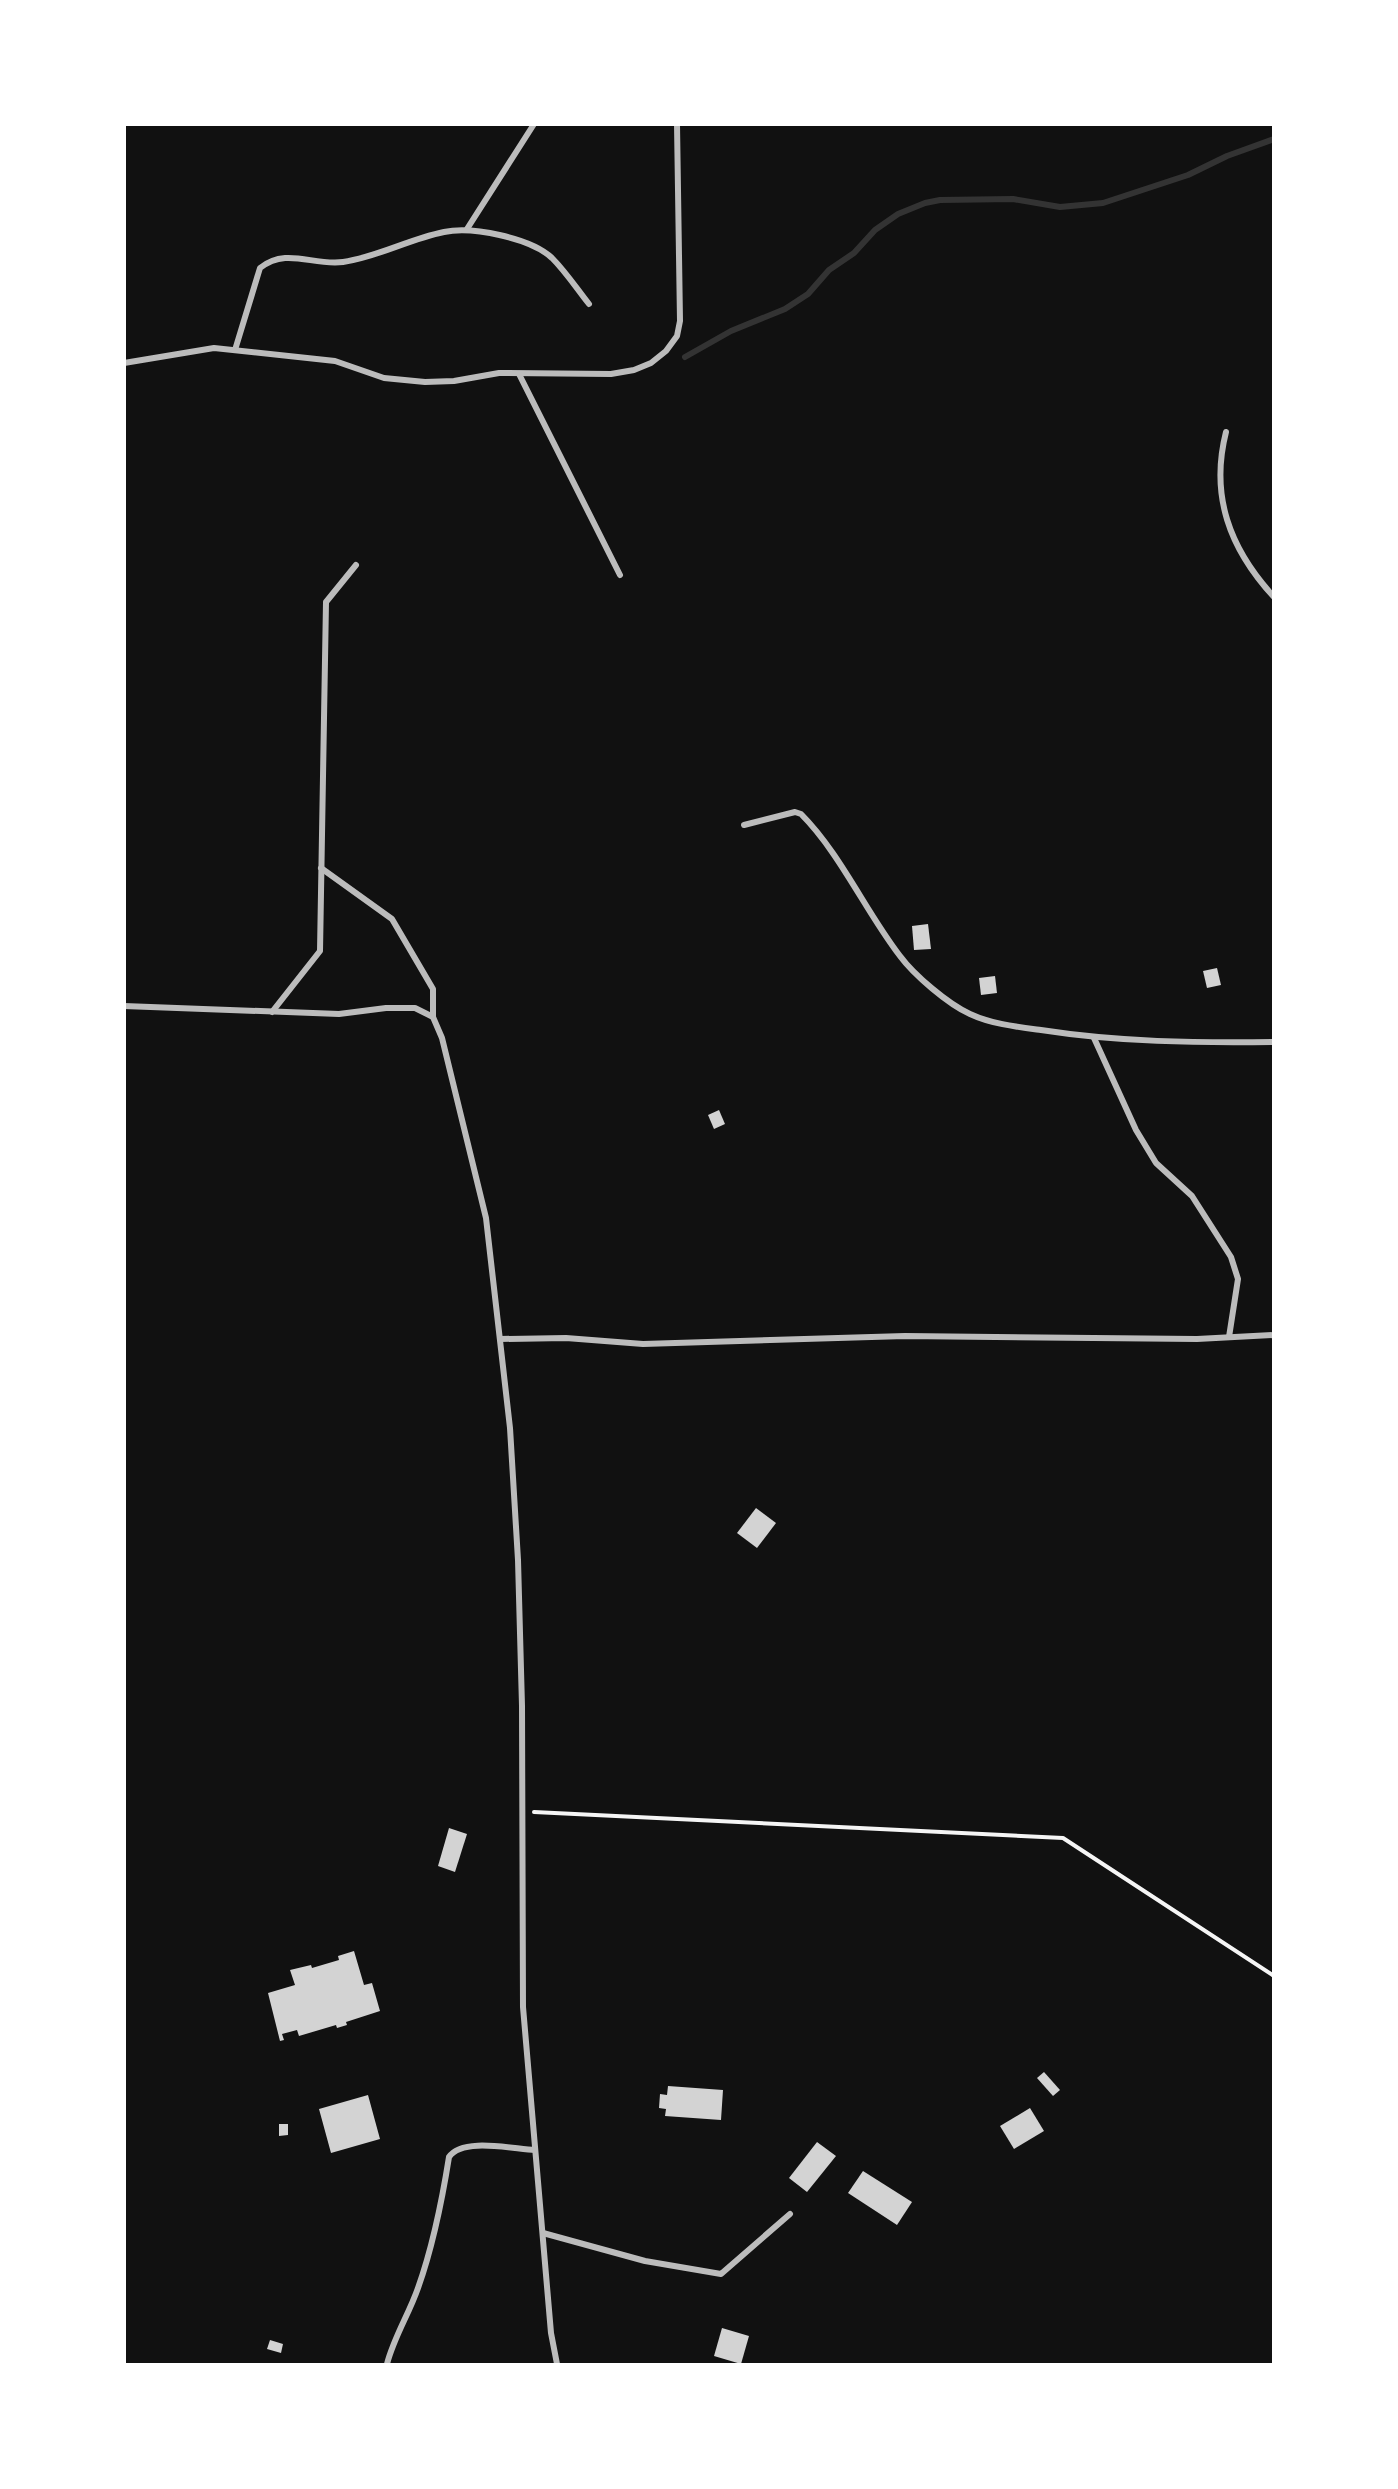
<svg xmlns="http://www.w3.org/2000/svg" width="1398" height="2489" viewBox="0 0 1398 2489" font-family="'Noto Sans',sans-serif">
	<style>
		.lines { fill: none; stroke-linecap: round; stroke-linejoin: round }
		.stream { stroke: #333; stroke-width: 6 }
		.building { fill: #d3d3d3 }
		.path { stroke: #f5f5f5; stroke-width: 4 }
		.minor { stroke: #bcbcbc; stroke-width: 6 }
	</style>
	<rect width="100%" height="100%" fill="#111"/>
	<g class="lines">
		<!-- stream -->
		<path class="stream" d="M685 357 731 331 785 309 808 294 829 270 854 253 875 230 898 214 925 203 940 200 1013 199 1060 207 1103 203 1188 175 1227 156 1274 139"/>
	</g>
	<!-- building -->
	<g class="building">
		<path d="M928 924 931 949 914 950 912 926Z"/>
		<path d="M1217 968 1221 985 1207 988 1203 971Z"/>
		<path d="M995 976 997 993 981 995 979 978Z"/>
		<path d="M719 1110 725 1124 714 1129 708 1115Z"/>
		<path d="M756 1508 776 1523 757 1548 737 1533Z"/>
		<path d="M449 1828 467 1834 455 1872 438 1866Z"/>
		<path d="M354 1951 364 1985 372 1983 380 2011 346 2022 347 2025 337 2028 336 2025 299 2036 297 2030 282 2034 284 2040 280 2041 268 1993 295 1985 290 1970 311 1965 312 1968 339 1960 338 1956Z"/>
		<path d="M1044 2072 1060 2090 1053 2096 1037 2078Z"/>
		<path d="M668 2086 723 2090 721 2120 665 2116 666 2109 659 2108 660 2094 667 2095Z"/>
		<path d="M368 2095 380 2139 331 2153 319 2109Z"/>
		<path d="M1030 2108 1044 2131 1014 2149 1000 2126Z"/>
		<path d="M279 2124H288V2135L279 2136Z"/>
		<path d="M817 2142 836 2156 807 2192 789 2178Z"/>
		<path d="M863 2171 912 2202 897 2225 848 2193Z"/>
		<path d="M722 2328 749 2336 741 2364 714 2356Z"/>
		<path d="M270 2340 283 2344 281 2353 267 2349Z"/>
	</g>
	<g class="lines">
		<!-- path -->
		<path class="path" d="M534 1812 1063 1838 1274 1976"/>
		<!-- minor -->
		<g class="minor">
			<path d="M467 229 534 124"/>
			<path d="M235 350 260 268C287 247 312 266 343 262 378 257 409 239 444 232 472 226 531 238 552 258 566 272 577 289 589 304"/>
			<path d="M124 363 214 348 335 361 384 378 425 382 454 381 499 373 611 374 634 370 651 363 666 351 677 336 680 321 677 124"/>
			<path d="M519 374 620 575"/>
			<path d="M1226 432C1210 495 1229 548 1274 597"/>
			<path d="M744 825 795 812 801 814C840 853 866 912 900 956 914 975 948 1004 970 1014 991 1024 1018 1027 1041 1030 1118 1042 1196 1043 1274 1042"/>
			<path d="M321 868 392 919 433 989V1017"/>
			<path d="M124 1006 339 1014 386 1008H415L433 1017 442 1038 486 1218 510 1428 518 1560 522 1706 523 2007 551 2333 557 2364"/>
			<path d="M272 1012 320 951 326 602 356 565"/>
			<path d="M1094 1038 1136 1130 1156 1163 1192 1196 1231 1257 1238 1279 1229 1337"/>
			<path d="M500 1339 566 1338 643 1344 905 1336 1197 1339 1274 1335"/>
			<path d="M543 2233 645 2261 721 2274 790 2214"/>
			<path d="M387 2364C394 2337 409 2314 418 2288 433 2246 442 2201 449 2157 462 2137 513 2149 535 2150"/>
		</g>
	</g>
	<!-- border -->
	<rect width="1398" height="2489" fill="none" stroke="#ffffff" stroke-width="252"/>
</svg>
